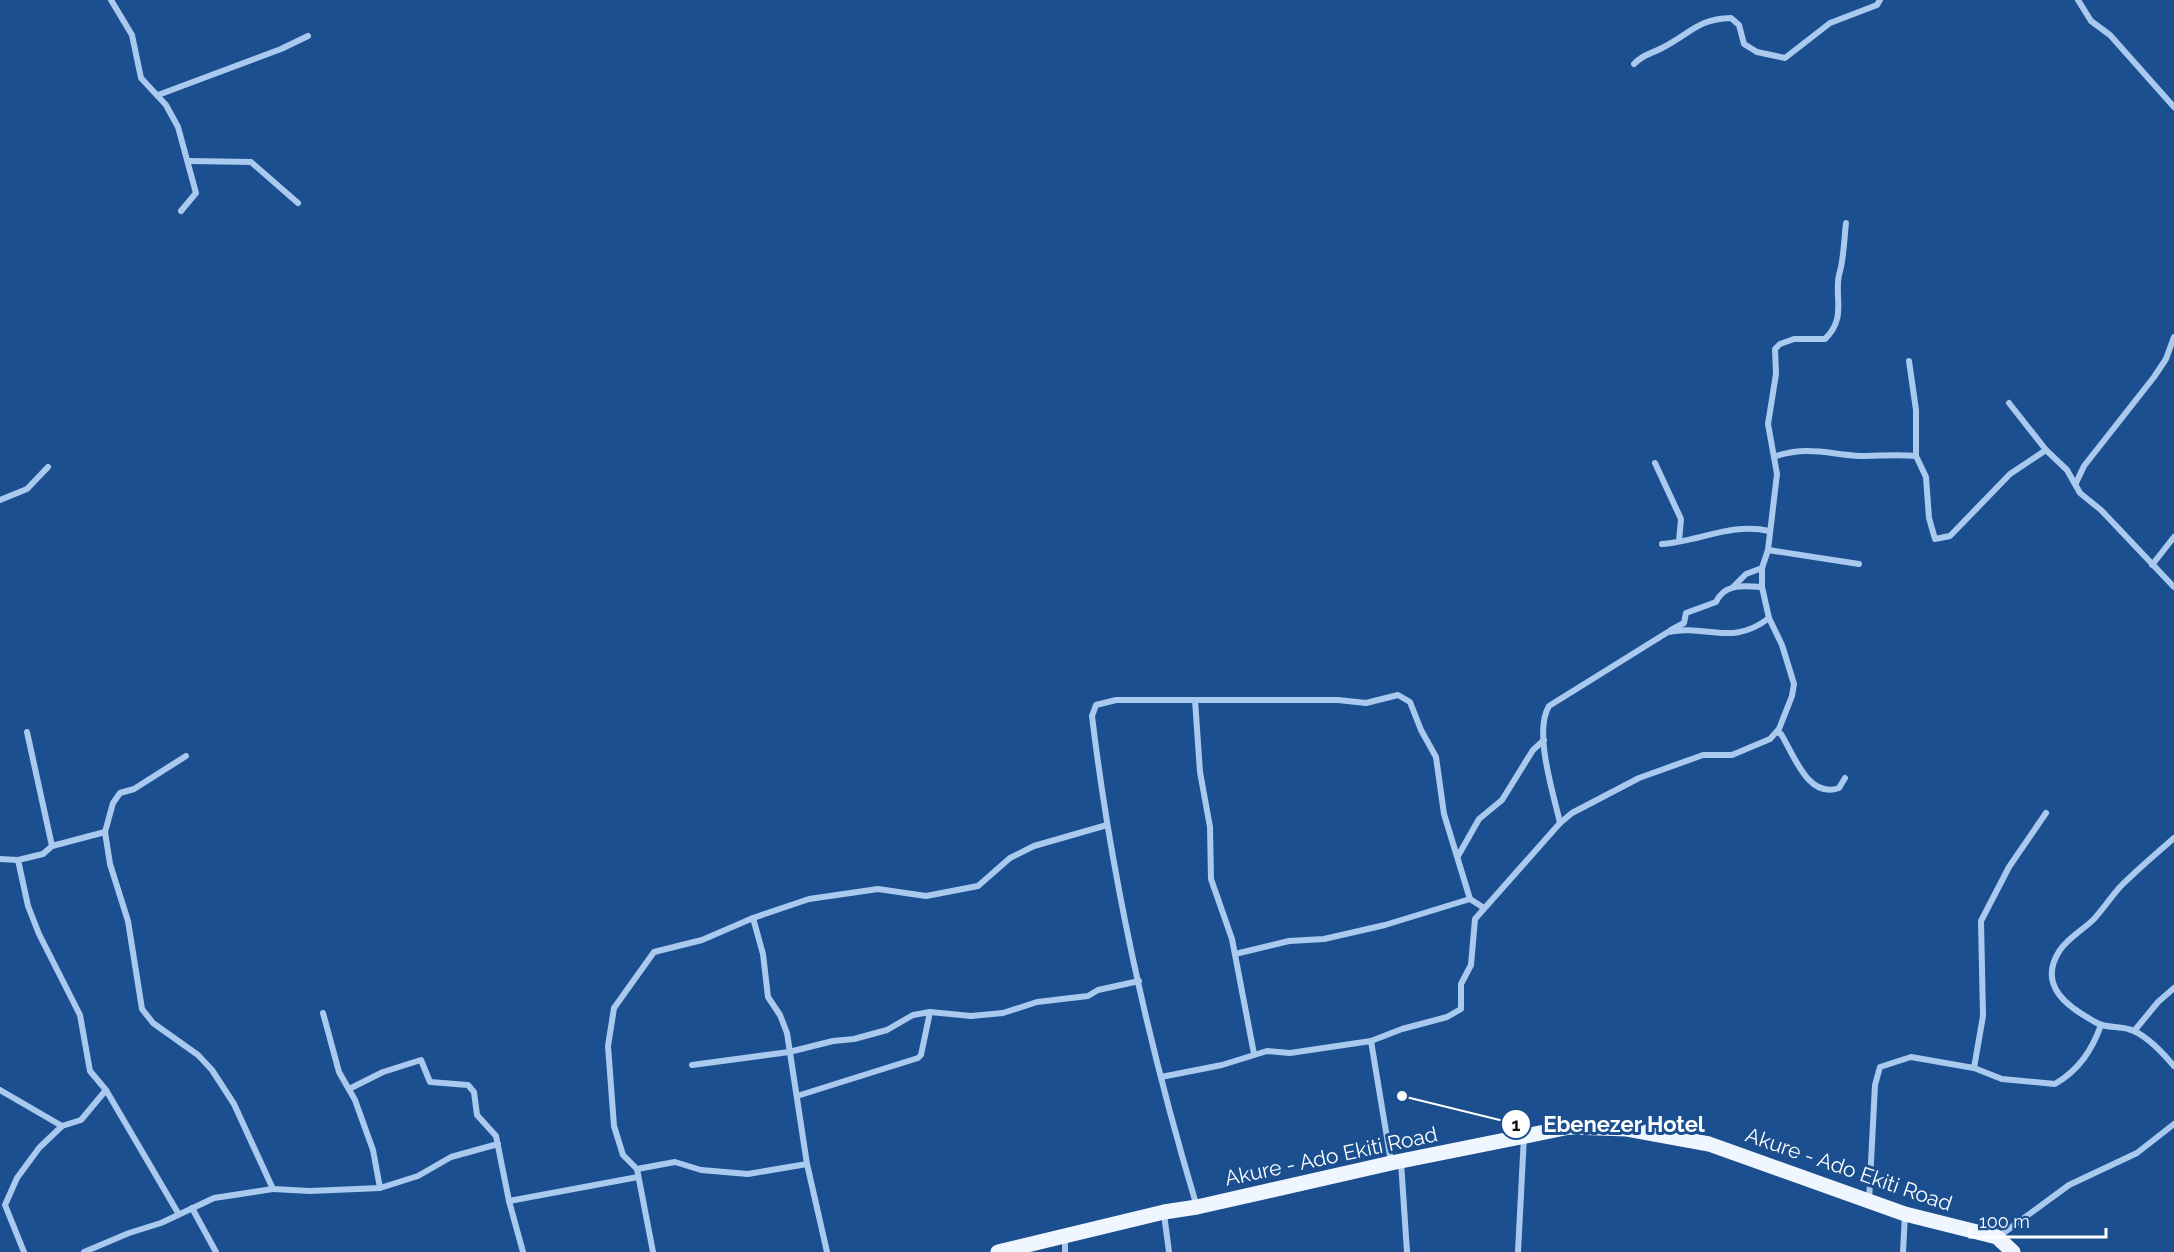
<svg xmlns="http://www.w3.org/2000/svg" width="2174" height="1252" viewBox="0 0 2174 1252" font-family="Raleway,sans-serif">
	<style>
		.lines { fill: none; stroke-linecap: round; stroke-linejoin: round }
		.street { stroke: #a9c9ee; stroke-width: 6 }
		.primary { stroke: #f0f6ff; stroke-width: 15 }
		.labels { text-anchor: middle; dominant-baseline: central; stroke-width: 6; stroke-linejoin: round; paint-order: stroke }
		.street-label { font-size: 21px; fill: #fff; stroke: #1b4f8f }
		.leader { fill: none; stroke: #fff; stroke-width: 2 }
		.callout-dot { fill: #fff; stroke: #1b4f8f; stroke-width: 2 }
		.mark-label { font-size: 18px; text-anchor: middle; font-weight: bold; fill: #111 }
		.callout-label { font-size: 22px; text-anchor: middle; font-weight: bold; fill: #fff; stroke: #1b4f8f; stroke-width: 6; stroke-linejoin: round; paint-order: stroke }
	</style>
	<rect width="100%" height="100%" fill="#1b4f8f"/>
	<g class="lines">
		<!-- street -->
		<g class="street">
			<path d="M111 0 132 35 141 78 166 105 178 127 196 193 181 211"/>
			<path d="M2078 0 2091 21 2110 35 2174 107"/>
			<path d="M1634 64C1643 54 1651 54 1662 48 1690 34 1697 19 1731 18L1739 25 1744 44 1757 52 1785 58 1830 23 1877 5 1880 0"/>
			<path d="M158 95 281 49 308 36"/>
			<path d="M190 161 251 162 298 203"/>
			<path d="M1909 361 1916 410V456L1926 477 1929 518 1935 539 1950 536 2010 474 2046 450"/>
			<path d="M2009 403 2046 450 2067 470 2080 493 2101 510 2174 587"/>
			<path d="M1776 456C1808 446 1828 454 1860 456 1879 456 1897 454 1916 456"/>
			<path d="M1655 463 1681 519 1679 541"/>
			<path d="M2076 483 2084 466 2154 377 2166 359 2174 337"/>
			<path d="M0 500 27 489 48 467"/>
			<path d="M1662 544C1698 542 1732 522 1769 531"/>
			<path d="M1768 550 1859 564"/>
			<path d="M2152 565 2174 537"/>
			<path d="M1734 586 1746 574 1762 568"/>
			<path d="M1671 630 1684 623 1686 613 1716 602C1725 583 1744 586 1762 587"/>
			<path d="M1195 700 1200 772 1210 827 1211 879 1232 939 1254 1054"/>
			<path d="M27 732 52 846"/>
			<path d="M1777 732 1781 734C1794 755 1808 799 1839 788L1845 778"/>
			<path d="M1560 823C1554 795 1533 732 1549 706L1668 632C1707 624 1732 647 1769 618"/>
			<path d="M2174 838C2156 854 2137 870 2120 887 2111 897 2103 909 2094 919 2083 930 2069 937 2060 950 2036 986 2069 1008 2097 1023 2106 1028 2118 1026 2128 1029 2145 1033 2163 1053 2174 1066"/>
			<path d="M1458 856 1479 819 1502 800 1533 750 1544 740"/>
			<path d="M0 859 18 860 43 854 52 846 105 832"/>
			<path d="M18 860 28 906 39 934 80 1015 90 1071 106 1090 81 1120 62 1126 39 1148 17 1178 5 1205 24 1252"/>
			<path d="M753 918 763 954 768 997 780 1015 787 1033 807 1164 827 1252"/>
			<path d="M1235 954 1289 941 1324 939 1385 925 1470 899"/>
			<path d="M323 1013 339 1072 355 1100 373 1150 380 1188"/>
			<path d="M2135 1030 2158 1002 2174 988"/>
			<path d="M692 1065 789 1052 833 1041 854 1039 887 1030 913 1015 930 1012 971 1016 1003 1013 1037 1002 1088 996 1098 990 1139 981"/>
			<path d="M1974 1068 1983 1016 1981 921 2009 867 2046 813"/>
			<path d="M1161 1077 1222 1065 1267 1051 1290 1053 1371 1041"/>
			<path d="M349 1089 383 1072 421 1060 430 1082 468 1085 474 1092 477 1115 496 1136 509 1201"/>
			<path d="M0 1090 62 1126"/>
			<path d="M106 1090 178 1213"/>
			<path d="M797 1096 918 1058 921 1055 930 1012"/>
			<path d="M1391 1162 1371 1041 1402 1029 1447 1017 1461 1009V984L1471 965 1475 919 1560 823 1572 813 1639 778 1703 755H1732L1770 739 1779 729 1792 696 1794 684 1782 645 1769 618 1762 587V568L1768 550 1777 474 1768 424 1776 374 1775 349 1780 344 1794 339H1825C1847 318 1834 297 1839 275 1844 259 1844 240 1846 223"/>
			<path d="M1401 1162 1407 1252"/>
			<path d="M637 1169 675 1162 701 1170 748 1174 807 1164"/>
			<path d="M273 1189 310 1191 380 1188 418 1176 451 1157 498 1144"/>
			<path d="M1869 1201 1875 1085 1880 1067 1911 1057 1974 1068 2002 1079 2055 1084C2079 1070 2092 1050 2101 1025"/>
			<path d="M1197 1207C1149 1047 1112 882 1092 716L1096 705 1116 700H1338L1366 703 1398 695 1410 702 1421 730 1436 757 1444 814 1470 899 1484 908"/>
			<path d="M192 1208 216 1252"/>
			<path d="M1164 1214 1169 1252"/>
			<path d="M1998 1237 2069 1185 2137 1153 2174 1124"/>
			<path d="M1065 1238V1252"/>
			<path d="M84 1252 129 1233 161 1223 214 1198 273 1189 234 1104 212 1070 198 1055 153 1023 142 1009 128 921 110 864 105 832 113 803 120 793 134 789 186 756"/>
			<path d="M523 1252 509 1201 638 1177"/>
			<path d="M653 1252 637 1169 623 1155 614 1126 608 1046 614 1008 654 952 702 940 753 918 809 899 878 889 926 896 978 886 1010 858 1034 846 1107 825"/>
			<path d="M1518 1252 1524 1136"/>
			<path d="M1903 1252 1905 1214"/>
		</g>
		<!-- primary -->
		<path class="primary" d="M998 1252 1164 1212 1197 1207 1391 1163 1570 1127 1627 1129 1709 1144 1905 1214 1997 1237 2013 1252"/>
	</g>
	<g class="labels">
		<!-- street labels -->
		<g class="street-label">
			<text transform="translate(1331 1156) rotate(-12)">Akure - Ado Ekiti Road</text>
			<text transform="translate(1849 1169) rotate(19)">Akure - Ado Ekiti Road</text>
		</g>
	</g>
	<!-- callouts -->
	<path class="leader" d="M1402 1096L1516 1124"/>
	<g class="callout-dot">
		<circle cx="1402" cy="1096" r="6"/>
		<circle cx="1516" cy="1124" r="15"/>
	</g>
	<g class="mark-label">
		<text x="1516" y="1131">1</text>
	</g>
	<g class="callout-label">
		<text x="1624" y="1132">Ebenezer Hotel</text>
	</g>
	<!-- scale -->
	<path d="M1970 1228v9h136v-9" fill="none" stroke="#ffffff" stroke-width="3"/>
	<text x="1979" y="1228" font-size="18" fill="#ffffff" stroke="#1b4f8f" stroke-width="4.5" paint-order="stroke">100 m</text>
</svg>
